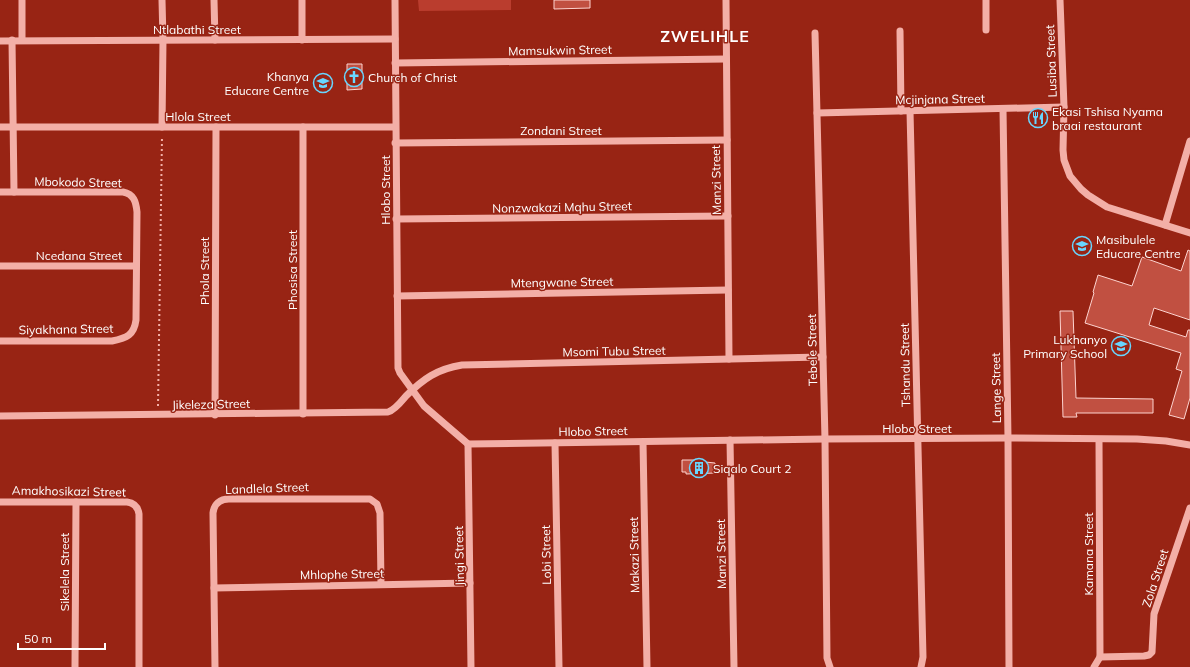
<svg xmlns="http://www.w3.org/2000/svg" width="1190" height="667" viewBox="0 0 1190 667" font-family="Mulish,sans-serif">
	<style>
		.green { fill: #ba3d2e }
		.building { fill: #c15041; stroke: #fdd3cf }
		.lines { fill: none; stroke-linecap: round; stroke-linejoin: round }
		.path { stroke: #f3afa7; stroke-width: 2; stroke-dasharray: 2 3; stroke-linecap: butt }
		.minor { stroke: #f3afa7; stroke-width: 7 }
		.labels { text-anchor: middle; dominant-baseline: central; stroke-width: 3; stroke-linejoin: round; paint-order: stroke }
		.street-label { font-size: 12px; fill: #fff; stroke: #982414 }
		.poi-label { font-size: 12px; fill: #fff; stroke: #982414; text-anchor: start }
		.district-label { font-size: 16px; font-weight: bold; letter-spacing: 1px; fill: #fff; stroke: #982414 }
	</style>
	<rect width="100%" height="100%" fill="#982414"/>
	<!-- green -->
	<path class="green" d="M418 0H511V10L419 11Z"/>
	<!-- building -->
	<g class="building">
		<path d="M554 0H590V8L554 9Z"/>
		<path d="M347 64H362V89L347 90Z"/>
		<path d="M1188 250 1190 251V320L1154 308 1149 325 1186 337 1188 330H1190V398L1184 419 1169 415 1182 371 1176 369 1181 353 1085 323 1094 293 1093 292 1098 275 1132 286 1142 257 1181 271Z"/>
		<path d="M1060 311H1073L1076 398 1153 399V413H1076L1077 417H1063Z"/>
		<path d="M682 460H696V461L715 463 716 473 686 474V472H682Z"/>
	</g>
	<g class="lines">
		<!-- path -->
		<path class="path" d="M158 406 162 136"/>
		<!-- minor -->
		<g class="minor">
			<path d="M214 0 215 40"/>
			<path d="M302 0V40"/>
			<path d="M395 0 398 368 400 373 424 406 468 444 825 439 1008 438 1137 439 1166 441 1190 445"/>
			<path d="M726 0 729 359"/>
			<path d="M986 0V30"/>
			<path d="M1060 0 1064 107 1063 150 1064 160 1070 176 1081 189 1088 195 1107 207 1190 233"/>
			<path d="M900 31 901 111"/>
			<path d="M815 33 825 439 827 658 830 667"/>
			<path d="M12 40 14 192"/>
			<path d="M22 40V0"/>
			<path d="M0 41 395 39"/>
			<path d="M395 63 726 59"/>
			<path d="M1003 109 1008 438 1009 667"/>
			<path d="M910 111 923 657 921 667"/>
			<path d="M817 113 1064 107"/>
			<path d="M0 127H395"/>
			<path d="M162 127 163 40 162 0"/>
			<path d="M303 127V414"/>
			<path d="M395 143 727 140"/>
			<path d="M0 192H123C134 194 136 202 137 212L136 320C134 335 127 338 112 341H0"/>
			<path d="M396 219 728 216"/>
			<path d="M1165 225 1190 141"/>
			<path d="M0 266H136"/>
			<path d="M397 296 728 290"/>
			<path d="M215 415 216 127"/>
			<path d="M0 416 388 412C395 410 401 402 406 396 423 379 437 369 462 365L823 357"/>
			<path d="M730 440 734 667"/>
			<path d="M643 442 647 667"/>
			<path d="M555 443 559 667"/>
			<path d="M468 444 471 667"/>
			<path d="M0 502H127C134 503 138 507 139 514V667"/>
			<path d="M214 588 470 583"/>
			<path d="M1100 657 1144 656 1149 655 1152 652 1154 614 1190 508"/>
			<path d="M75 667 76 502"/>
			<path d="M215 667 213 513C214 504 220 499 229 499H370L377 504 380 513 381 584"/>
			<path d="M1094 667 1100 657 1099 440"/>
		</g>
	</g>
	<!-- icons -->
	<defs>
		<g id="church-ring" transform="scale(1)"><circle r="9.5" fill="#982414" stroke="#68d6ff" stroke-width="1.5"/><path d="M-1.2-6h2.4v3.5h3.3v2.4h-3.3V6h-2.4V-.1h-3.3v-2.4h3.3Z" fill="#68d6ff"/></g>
		<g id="school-ring" transform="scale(1)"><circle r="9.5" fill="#982414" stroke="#68d6ff" stroke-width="1.5"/><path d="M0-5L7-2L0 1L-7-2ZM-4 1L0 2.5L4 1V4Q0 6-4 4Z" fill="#68d6ff"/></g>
		<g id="restaurant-ring" transform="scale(1)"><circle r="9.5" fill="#982414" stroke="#68d6ff" stroke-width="1.5"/><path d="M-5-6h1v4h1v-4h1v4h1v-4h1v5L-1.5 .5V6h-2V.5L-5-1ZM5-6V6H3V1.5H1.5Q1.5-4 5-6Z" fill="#68d6ff"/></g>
		<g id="building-ring" transform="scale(1)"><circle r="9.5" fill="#982414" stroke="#68d6ff" stroke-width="1.5"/><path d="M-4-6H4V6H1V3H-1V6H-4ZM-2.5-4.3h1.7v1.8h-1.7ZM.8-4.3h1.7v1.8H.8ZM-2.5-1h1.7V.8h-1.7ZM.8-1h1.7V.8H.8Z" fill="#68d6ff"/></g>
	</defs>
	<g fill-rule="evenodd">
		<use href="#church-ring" x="354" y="77"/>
		<use href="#school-ring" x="323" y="83"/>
		<use href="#restaurant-ring" x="1038" y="118"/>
		<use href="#school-ring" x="1082" y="246"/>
		<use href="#school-ring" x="1121" y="346"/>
		<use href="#building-ring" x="699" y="468"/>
	</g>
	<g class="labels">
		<!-- street labels -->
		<g class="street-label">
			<text x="197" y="29">Ntlabathi Street</text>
			<text transform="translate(560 50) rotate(-1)">Mamsukwin Street</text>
			<text transform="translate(1051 61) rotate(-92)">Lusiba Street</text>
			<text transform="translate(940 99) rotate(-1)">Mcjinjana Street</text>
			<text x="198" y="116">Hlola Street</text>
			<text x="561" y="130">Zondani Street</text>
			<text transform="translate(716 180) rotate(-91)">Manzi Street</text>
			<text transform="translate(78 182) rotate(1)">Mbokodo Street</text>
			<text transform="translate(385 190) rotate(-90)">Hlobo Street</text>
			<text transform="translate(562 207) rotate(-1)">Nonzwakazi Mqhu Street</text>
			<text x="79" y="255">Ncedana Street</text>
			<text transform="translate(292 270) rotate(-90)">Phosisa Street</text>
			<text transform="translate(204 271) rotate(-90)">Phola Street</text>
			<text transform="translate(562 282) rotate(-1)">Mtengwane Street</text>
			<text transform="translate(66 329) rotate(-1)">Siyakhana Street</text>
			<text transform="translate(812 350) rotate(-91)">Tebele Street</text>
			<text transform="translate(614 351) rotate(-1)">Msomi Tubu Street</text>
			<text transform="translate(905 365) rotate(-91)">Tshandu Street</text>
			<text transform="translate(996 388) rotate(-91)">Lange Street</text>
			<text transform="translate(211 404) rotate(-1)">Jikeleza Street</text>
			<text x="917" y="428">Hlobo Street</text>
			<text transform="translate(593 431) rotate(-1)">Hlobo Street</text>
			<text transform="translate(267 488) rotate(-2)">Landlela Street</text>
			<text transform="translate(69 491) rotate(1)">Amakhosikazi Street</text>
			<text transform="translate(721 554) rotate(-91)">Manzi Street</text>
			<text transform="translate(1088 554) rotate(-90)">Kamana Street</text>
			<text transform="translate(546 555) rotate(-91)">Lobi Street</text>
			<text transform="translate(634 555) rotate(-91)">Makazi Street</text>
			<text transform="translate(459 556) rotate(-91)">Jingi Street</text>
			<text transform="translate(64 572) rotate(-90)">Sikelela Street</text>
			<text transform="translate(342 574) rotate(-1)">Mhlophe Street</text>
			<text transform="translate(1155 578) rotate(-72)">Zola Street</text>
		</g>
		<!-- poi labels -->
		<g class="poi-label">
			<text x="309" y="76" text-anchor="end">Khanya<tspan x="309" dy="14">Educare Centre</tspan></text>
			<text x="368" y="77">Church of Christ</text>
			<text x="1052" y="111">Ekasi Tshisa Nyama<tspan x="1052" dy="14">braai restaurant</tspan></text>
			<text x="1096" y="239">Masibulele<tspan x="1096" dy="14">Educare Centre</tspan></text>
			<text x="1107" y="339" text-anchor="end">Lukhanyo<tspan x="1107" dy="14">Primary School</tspan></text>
			<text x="713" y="468">Siqalo Court 2</text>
		</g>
		<!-- district labels -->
		<g class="district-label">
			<text x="705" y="36">ZWELIHLE</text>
		</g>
	</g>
	<!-- scale -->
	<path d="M18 643v6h87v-6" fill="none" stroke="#ffffff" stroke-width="2"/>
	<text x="24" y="643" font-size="12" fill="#ffffff" stroke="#982414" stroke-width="3" paint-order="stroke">50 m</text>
</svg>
